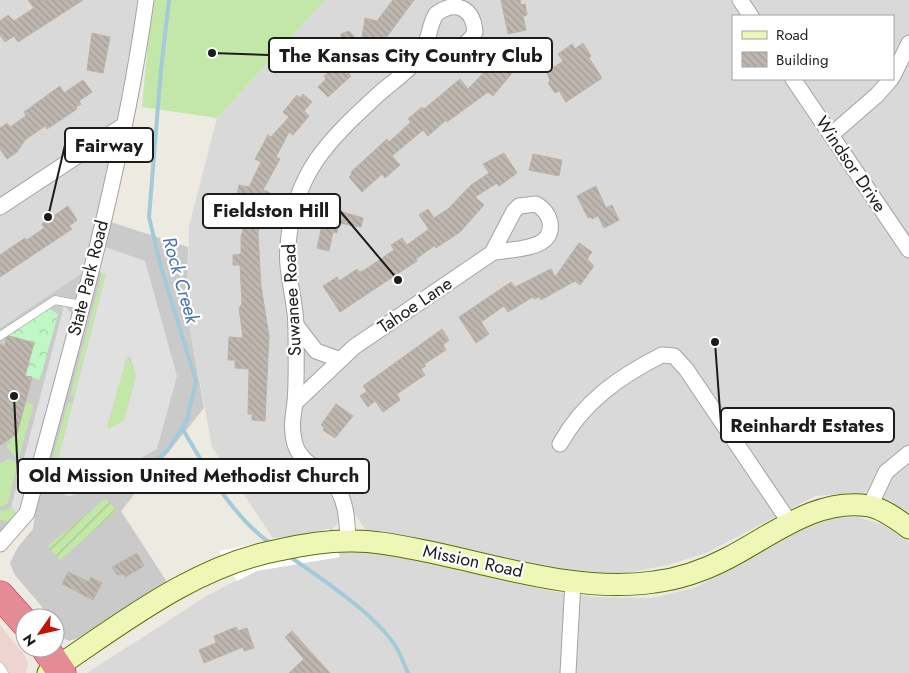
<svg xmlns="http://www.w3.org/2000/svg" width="909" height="673" viewBox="0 0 909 673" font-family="Jost,sans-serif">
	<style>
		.residential { fill: #dad9d9; fill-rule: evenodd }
		.commercial { fill: #eed4d1 }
		.religious { fill: #cacaca }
		.grass { fill: #c3e7a8 }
		.park { fill: url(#park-crowns) }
		.garden { fill: url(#garden-furrows) }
		.parking { fill: #e0e0e0; fill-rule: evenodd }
		.pier { fill: #fff }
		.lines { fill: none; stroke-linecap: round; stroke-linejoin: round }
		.stream { stroke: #a3cada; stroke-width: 4 }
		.building { fill: url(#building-back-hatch); stroke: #beb2a5 }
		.lane-casing { stroke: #a3a3a3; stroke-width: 9 }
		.street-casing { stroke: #a3a3a3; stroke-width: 17 }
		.secondary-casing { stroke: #5c6f07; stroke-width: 23 }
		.highway-casing { stroke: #d22856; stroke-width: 29 }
		.lane { stroke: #fff; stroke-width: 8 }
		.street { stroke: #fff; stroke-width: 15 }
		.secondary { stroke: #eff7b6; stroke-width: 21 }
		.highway { stroke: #e48b95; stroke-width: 28 }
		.labels { text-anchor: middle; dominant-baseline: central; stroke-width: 4.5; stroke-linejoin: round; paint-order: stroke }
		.street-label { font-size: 18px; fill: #1c1c1c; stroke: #fff }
		.water-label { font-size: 19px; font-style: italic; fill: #4c73a9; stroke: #fff }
		.leader { fill: none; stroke: #1c1c1c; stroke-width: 2 }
		.callout-dot { fill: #1c1c1c; stroke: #fff; stroke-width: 2 }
		.callout { fill: #fff; stroke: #1c1c1c; stroke-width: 2 }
		.callout-label { font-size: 19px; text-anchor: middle; font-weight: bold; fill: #1c1c1c }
	</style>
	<defs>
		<pattern id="park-crowns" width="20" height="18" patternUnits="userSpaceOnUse" patternTransform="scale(1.25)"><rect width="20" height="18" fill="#bff7c7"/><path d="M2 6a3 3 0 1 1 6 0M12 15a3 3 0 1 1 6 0" fill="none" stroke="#a4d3aa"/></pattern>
		<pattern id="garden-furrows" width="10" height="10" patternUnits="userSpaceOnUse" patternTransform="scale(1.25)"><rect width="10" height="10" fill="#c3e7a8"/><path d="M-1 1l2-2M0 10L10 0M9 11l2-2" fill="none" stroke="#a7c690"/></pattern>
		<pattern id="building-back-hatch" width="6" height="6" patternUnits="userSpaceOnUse" patternTransform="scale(1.25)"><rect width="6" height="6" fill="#beb6af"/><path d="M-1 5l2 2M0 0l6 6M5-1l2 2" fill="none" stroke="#a39c96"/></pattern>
	</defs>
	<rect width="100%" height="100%" fill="#edeae2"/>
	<!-- residential -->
	<g class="residential">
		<path d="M0 0H137L135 22 110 160 82 273 0 328Z"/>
		<path d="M325 0H909V516L895 506 851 493 815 496 706 553 668 565 620 574 569 570 366 530 355 515 345 493 331 474 316 482 328 491 337 506 339 522 329 533 273 538 212 447 187 313 189 226 217 118ZM733 16H893V79H733Z"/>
		<path d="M858 517 883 525 909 542V673H87L205 597 250 573 292 557 352 549 392 554 550 591 594 597 652 598 697 587 808 525 829 518Z"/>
	</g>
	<!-- commercial -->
	<path class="commercial" d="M0 625 25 656 28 664 26 673H0Z"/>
	<!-- religious -->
	<g class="religious">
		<path d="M111 222 188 247 187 313 204 408 121 511 167 582 78 638 69 641 55 634V618H48L43 608 14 574 10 563 18 547 33 529 37 500Z"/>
		<path d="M82 273 72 314 64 306 17 515 0 533V328Z"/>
	</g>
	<!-- grass -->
	<g class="grass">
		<path d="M152 0H325L217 118 142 107Z"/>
		<path d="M102 273 106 274 74 397 70 396Z"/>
		<path d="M128 356 136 376 124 420 109 430 107 427 126 358Z"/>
		<path d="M26 402 34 404 19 457 13 455 6 446 11 442 9 439 17 434Z"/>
		<path d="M68 402 73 403 57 465 51 464Z"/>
		<path d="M8 459 18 462 8 503 2 507 0 506V464Z"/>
		<path d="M11 507 16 512 17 515 9 522 0 520V510L4 511Z"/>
	</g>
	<!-- park -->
	<path class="park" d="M48 308 58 314 40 380 25 376 34 343 7 335Z"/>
	<!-- garden -->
	<path class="garden" d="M106 498 117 511 60 560 48 546Z"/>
	<!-- parking -->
	<g class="parking">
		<path d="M105 247 145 261 177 376 157 449 77 494 69 496 46 490 47 478 51 464H57L106 274 99 272ZM127 356 130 357 136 376 124 420 109 429 107 427Z"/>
		<path d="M64 306 72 314 21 508 17 514 11 507Z"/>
	</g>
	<!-- pier -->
	<path class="pier" d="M329 529 340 557 257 571 237 581 219 551Z"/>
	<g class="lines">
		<!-- stream -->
		<g class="stream">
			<path d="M169 0 161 69 149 217 161 267 196 381 187 420 182 428C207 470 231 515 271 544"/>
			<path d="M148 467 167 451 182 428"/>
			<path d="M289 556C323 580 371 611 395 645 400 653 404 664 408 673"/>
		</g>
	</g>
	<!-- building -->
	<g class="building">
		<path d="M28 0H83L18 42 14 36 5 42 0 35V21L8 15 14 21 34 8Z"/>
		<path d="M393 0H414L386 38 388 40 372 54 369 51 348 72 351 76 328 97 318 87 326 79 324 76 332 69V63L337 58 359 59 341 39V34L349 31 361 44 365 18 377 21Z"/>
		<path d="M501 0H520L521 5 525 4 527 15 523 16 526 30 508 34Z"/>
		<path d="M92 33 110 37 103 73 87 70Z"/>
		<path d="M583 43 591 56 589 58 602 78 566 102 559 91 555 93 548 83 550 81 547 72 563 61 558 54 572 44 575 49Z"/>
		<path d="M497 55 513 72 493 96 488 92 447 122 446 120 428 136 423 130 392 156 400 165 385 178 382 174 362 192 349 177 352 174 351 172 387 139 389 142 411 122 408 119 422 107 424 109 460 79 468 89 492 64 490 63Z"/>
		<path d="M83 80 92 92 79 101 81 104 76 107 77 109 47 129 45 126 25 140 17 152 7 159 0 149V128L7 123 10 127 26 116 24 112 60 86 64 93Z"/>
		<path d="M303 94 312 102 304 111 309 116 293 135 289 132 276 157 280 159 263 190 269 192 258 233 261 286 269 336 265 421 252 420V414H248L249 369 235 368V360H228L229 337 243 338 239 308 242 304 240 265H233V255L241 254V237L248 212 239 210 240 204 235 203 239 185 249 187 261 162 255 159 268 135 271 137 289 117 283 112 297 95 300 98Z"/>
		<path d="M504 153 517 173 499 186 497 183 475 197 484 205 460 232 436 248 434 246 416 259 417 261 340 312 323 286 337 277 339 281 357 269 359 272 363 271 394 250 391 245 402 238 407 245 429 229 419 215 428 209 434 218 448 209 471 185 489 173 483 164Z"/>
		<path d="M533 154 562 160 559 176 529 170Z"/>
		<path d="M596 186 606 208 612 205 619 220 604 228 598 216 592 219 591 217 588 218 577 196Z"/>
		<path d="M68 206 77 220 69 226 72 229 0 277V255L25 238 27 240 44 228 42 224Z"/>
		<path d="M326 207 363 218 361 227 339 223 337 233 333 232 329 251 317 248Z"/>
		<path d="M579 243 592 252 587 259 594 266 580 285 575 281 541 300 539 297 534 299 533 297 508 312 504 306 481 322 489 334 476 343 459 317 511 282 515 287 551 269 555 277Z"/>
		<path d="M442 329 449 340 443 345 446 350 424 364 426 366 421 369 425 375 397 394 400 400 383 412 375 401 368 407 360 396 367 391 363 386Z"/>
		<path d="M10 336 34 343 25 376 32 377 17 434 0 445V344L5 346 6 338Z"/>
		<path d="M336 404 353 416 335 438 323 430 324 428 321 425Z"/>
		<path d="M137 553 144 566 125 577 124 574 117 575 112 567Z"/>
		<path d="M68 572 89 582 91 577 102 583 93 600 62 584Z"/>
		<path d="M236 627 238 631 247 628 254 648 244 651 243 647 204 663 199 650 216 643 214 636Z"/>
		<path d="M292 631 330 673H289L304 659 285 637Z"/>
	</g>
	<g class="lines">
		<!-- lane casing -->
		<g class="lane-casing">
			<g id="lane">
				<path d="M0 336 55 300 82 305"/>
				<path d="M0 667 4 673"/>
			</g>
		</g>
		<!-- street casing -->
		<g class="street-casing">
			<g id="street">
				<path d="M740 0 751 16"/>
				<path d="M893 76 909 43"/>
				<path d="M793 79 909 250"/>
				<path d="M831 135 877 95 891 79"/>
				<path d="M0 207 124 125"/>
				<path d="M296 325 316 351 338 359"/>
				<path d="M295 403 354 347 492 253 514 211 519 206 536 204C543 208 548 213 550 222 555 252 510 248 492 253"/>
				<path d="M560 444C583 402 620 376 662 355L674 356 686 369 790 523"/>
				<path d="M870 506 886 472 909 453"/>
				<path d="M348 541C347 523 347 505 338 490 327 470 298 465 294 440 291 427 293 416 295 403 297 378 296 352 296 327 296 300 285 273 288 245 294 171 330 139 381 92 394 81 410 70 420 56 429 44 428 27 436 14 455 0 473 7 475 32 465 52 440 52 420 57"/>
				<path d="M0 544 27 513C72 344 122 174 146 0"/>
				<path d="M568 673 573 581"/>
			</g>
		</g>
		<!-- secondary casing -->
		<g class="secondary-casing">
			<path id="secondary" d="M48 673C120 625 193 566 279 550 301 545 326 541 348 541 375 540 404 547 430 552 501 567 582 593 654 582 679 579 705 570 728 558 771 536 817 497 869 506 882 508 898 520 909 528"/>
		</g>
		<!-- highway casing -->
		<g class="highway-casing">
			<g id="highway">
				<path d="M0 595 25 623"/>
				<path d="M45 648 62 673"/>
			</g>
		</g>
		<!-- lane -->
		<use href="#lane" class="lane"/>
		<!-- street -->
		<use href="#street" class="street"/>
		<!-- secondary -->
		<use href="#secondary" class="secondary"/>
		<!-- highway -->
		<use href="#highway" class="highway"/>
	</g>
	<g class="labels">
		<!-- street labels -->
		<g class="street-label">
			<text transform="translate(851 164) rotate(56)">Windsor Drive</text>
			<text transform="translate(88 278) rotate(-76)">State Park Road</text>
			<text transform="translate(292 300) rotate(-93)">Suwanee Road</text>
			<text transform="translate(415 305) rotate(-34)">Tahoe Lane</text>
			<text transform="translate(473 561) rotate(12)">Mission Road</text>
		</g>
		<!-- water labels -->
		<g class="water-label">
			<text transform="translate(181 280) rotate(74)">Rock Creek</text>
		</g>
	</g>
	<!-- callouts -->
	<path class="leader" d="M212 53L269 55M48 217L65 145M398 280L340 211M715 342L721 425M14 396L18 476"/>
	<g class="callout-dot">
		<circle cx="212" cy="53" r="5"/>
		<circle cx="48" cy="217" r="5"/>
		<circle cx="398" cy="280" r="5"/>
		<circle cx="715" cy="342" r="5"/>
		<circle cx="14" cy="396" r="5"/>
	</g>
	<g class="callout">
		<rect x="269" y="38" width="283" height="34" rx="5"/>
		<rect x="65" y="128" width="88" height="34" rx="5"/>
		<rect x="203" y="194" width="137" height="34" rx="5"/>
		<rect x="721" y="408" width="173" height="34" rx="5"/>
		<rect x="18" y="459" width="351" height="34" rx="5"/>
	</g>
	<g class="callout-label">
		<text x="411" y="62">The Kansas City Country Club</text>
		<text x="109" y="152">Fairway</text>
		<text x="271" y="217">Fieldston Hill</text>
		<text x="807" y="432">Reinhardt Estates</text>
		<text x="194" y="482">Old Mission United Methodist Church</text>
	</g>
	<!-- legend -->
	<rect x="732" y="15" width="162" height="65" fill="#ffffff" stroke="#a4a4a4"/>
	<rect x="742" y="31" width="25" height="8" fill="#eff7b6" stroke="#a4a4a4"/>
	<text x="776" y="40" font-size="15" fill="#1c1c1c">Road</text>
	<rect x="742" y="52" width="25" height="15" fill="url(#building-back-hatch)" stroke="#a4a4a4"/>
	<text x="776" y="65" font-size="15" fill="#1c1c1c">Building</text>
	<!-- north arrow -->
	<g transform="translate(40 633) rotate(236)"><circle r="24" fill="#ffffff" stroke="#a4a4a4"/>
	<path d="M0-4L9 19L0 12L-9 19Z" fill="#c31305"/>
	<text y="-8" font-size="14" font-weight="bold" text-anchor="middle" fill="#1c1c1c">N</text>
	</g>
</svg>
